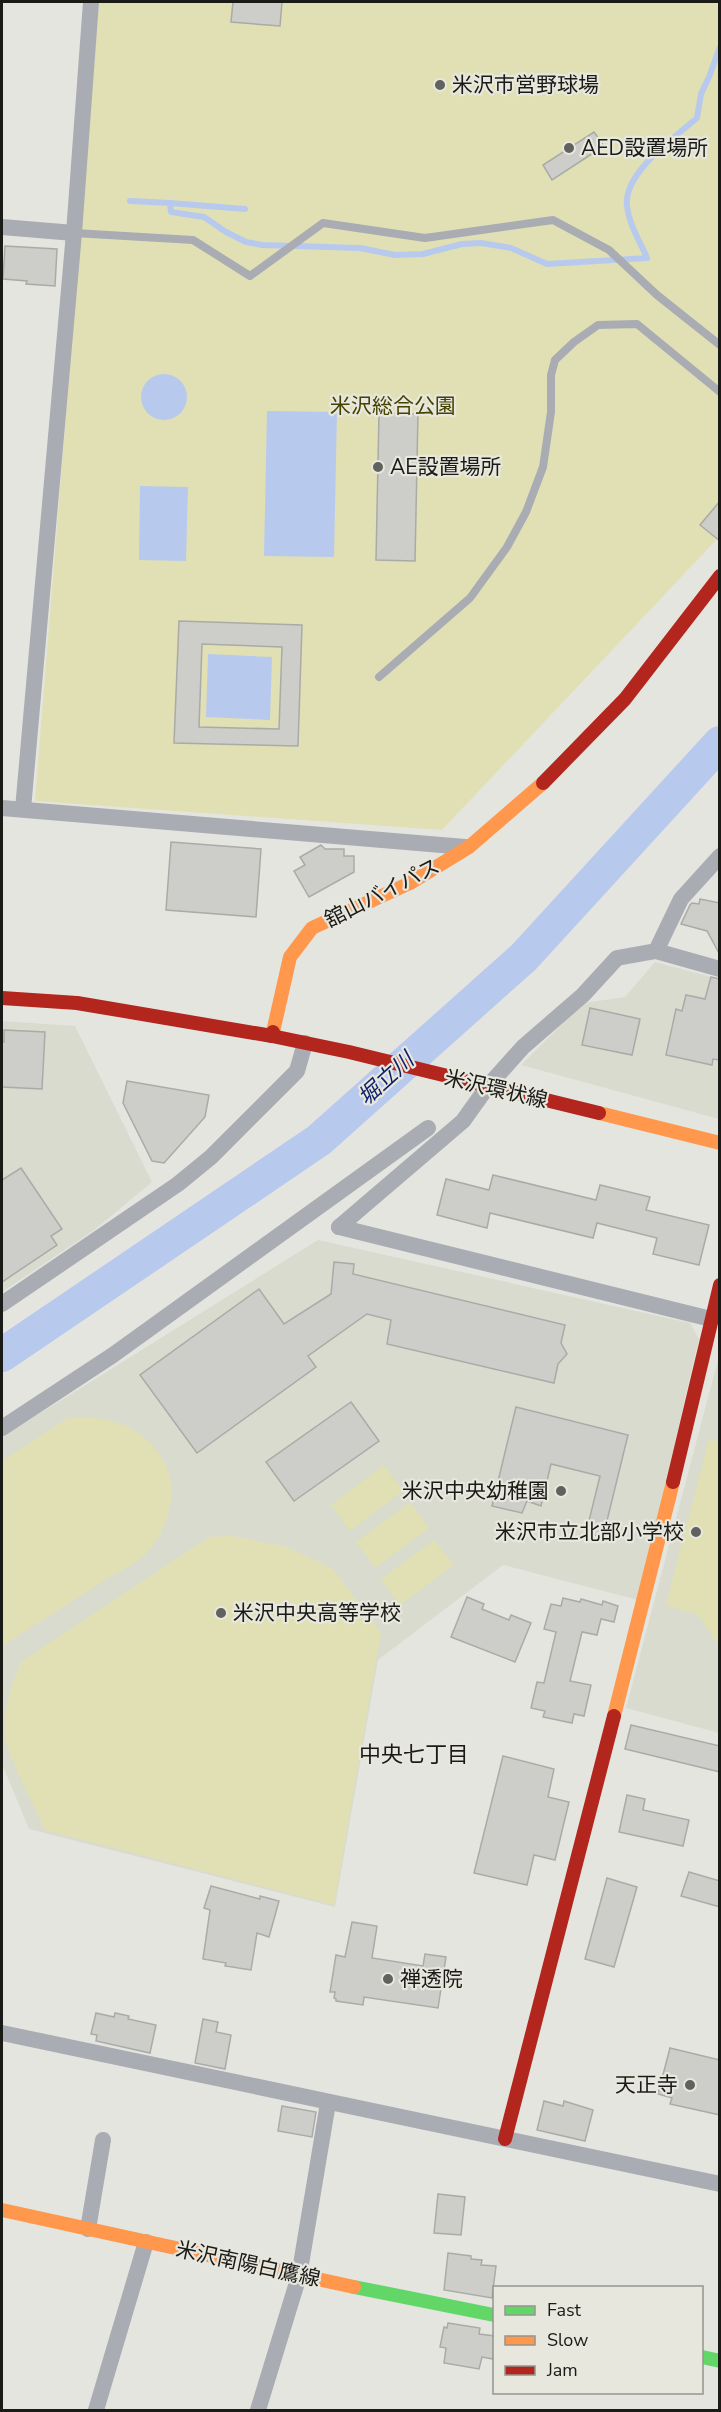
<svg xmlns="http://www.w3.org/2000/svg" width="721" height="2412" viewBox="0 0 721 2412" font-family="'Nunito Sans','Noto Sans JP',sans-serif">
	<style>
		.built { fill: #dadbcf }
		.green { fill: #e0e0b4 }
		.water { fill: #b8c9ee }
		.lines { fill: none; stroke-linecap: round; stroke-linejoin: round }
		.stream { stroke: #b8c9ee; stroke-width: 6 }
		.river { stroke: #b8c9ee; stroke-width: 34 }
		.building { fill: #cdcdc9; stroke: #aaaaa7; stroke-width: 1.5; fill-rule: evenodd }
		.lane { stroke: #a9acb2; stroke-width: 8 }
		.street { stroke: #a9acb2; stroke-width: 16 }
		.fast { stroke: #63d668; stroke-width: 14 }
		.slow { stroke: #ff974d; stroke-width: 14 }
		.jam { stroke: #b3261e; stroke-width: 14 }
		.poi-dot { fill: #61615d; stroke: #e7e7de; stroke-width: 2 }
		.labels { text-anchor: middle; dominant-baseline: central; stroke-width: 4.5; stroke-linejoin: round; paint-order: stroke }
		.poi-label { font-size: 21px; fill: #1a1a17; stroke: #e7e7de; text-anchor: start }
		.park-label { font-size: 21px; fill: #454301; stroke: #e7e7de }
		.street-label { font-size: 21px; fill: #1a1a17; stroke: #e7e7de }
		.water-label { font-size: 22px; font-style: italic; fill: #0b1e6a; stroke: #e7e7de }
		.neighbourhood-label { font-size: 22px; fill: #1a1a17; stroke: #e7e7de }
	</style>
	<rect width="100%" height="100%" fill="#e5e5e0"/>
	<!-- built -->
	<g class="built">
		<path d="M655 962 719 979V1119L521 1065 583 1003 625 997Z"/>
		<path d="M2 1021 75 1026 152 1182 93 1231 2 1292Z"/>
		<path d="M318 1240 690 1323 699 1339 638 1600 503 1565 378 1660 335 1907 29 1829 2 1764V1437Z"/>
		<path d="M719 1356V1733L626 1708Z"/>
	</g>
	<!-- green -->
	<g class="green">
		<path d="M99 2H719V537L442 830 35 801Z"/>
		<path d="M90 1417C124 1422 147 1431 164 1462 180 1491 168 1532 145 1555 133 1566 116 1573 102 1582 69 1603 35 1625 2 1646V1461L68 1418Z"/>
		<path d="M709 1439 719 1442V1646L698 1615 666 1605Z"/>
		<path d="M384 1465 403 1491 350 1531 331 1505Z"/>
		<path d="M410 1502 429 1528 375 1568 356 1542Z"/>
		<path d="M232 1536 287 1547 333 1569 381 1632 334 1905 45 1830C33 1802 16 1774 7 1745 0 1719 10 1684 22 1661L209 1537Z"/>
		<path d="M434 1540 454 1565 400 1605 381 1579Z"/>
	</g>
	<!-- water -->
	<g class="water">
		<circle cx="164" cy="397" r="23"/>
		<path d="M267 411 337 412 334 557 264 556Z"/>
		<path d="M140 486 188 487 186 561 139 560Z"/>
		<path d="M208 654 272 657 270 720 206 717Z"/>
	</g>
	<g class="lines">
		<!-- stream -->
		<g class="stream">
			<path d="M130 201 170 203 171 212 204 217 226 232 246 242 262 245 360 248 395 255 423 254 462 244 481 243 511 248 547 264 647 258C640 241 629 225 627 206 623 173 675 137 697 118L701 94 709 77 720 47"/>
			<path d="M170 203 245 209"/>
		</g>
		<!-- river -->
		<path class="river" d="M2 1355 319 1140 524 957 720 743"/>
	</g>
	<!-- building -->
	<g class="building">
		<path d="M233 2H282L280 26 231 22Z"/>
		<path d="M594 132 604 146 552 180 543 165Z"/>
		<path d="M5 246 57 249 55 286 26 284 27 281 3 279Z"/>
		<path d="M379 413 418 414 415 561 376 560Z"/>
		<path d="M720 501V541L700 525Z"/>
		<path d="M179 621 302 625 298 746 174 743ZM202 644 282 647 279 729 199 727Z"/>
		<path d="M171 842 261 849 256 917 166 910Z"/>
		<path d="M321 845 325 849H344V856H354V872L309 897 294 871 305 865 300 857Z"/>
		<path d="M700 899 720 903V955L707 931 681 924 690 905 692 903 699 904Z"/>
		<path d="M711 977 720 979V1060L713 1059 712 1065 666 1055 676 1009 682 1011 686 995 705 999Z"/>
		<path d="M590 1008 640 1019 632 1055 582 1045Z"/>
		<path d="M4 1030 45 1032 42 1089 2 1087V1041L4 1042Z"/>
		<path d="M127 1081 209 1095 205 1117 164 1163 152 1161 123 1103Z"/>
		<path d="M21 1168 62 1229 51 1236 57 1245 2 1282V1180Z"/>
		<path d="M493 1175 596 1200 600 1185 650 1197 646 1210 709 1225 699 1265 653 1254 657 1238 597 1223 593 1238 490 1213 487 1228 437 1215 446 1179 489 1190Z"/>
		<path d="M334 1262 354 1264 353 1274 565 1325 561 1343 567 1354 558 1364 554 1383 387 1344 391 1320 367 1314 308 1356 316 1367 197 1453 140 1375 259 1289 284 1324 331 1294Z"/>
		<path d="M351 1402 379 1441 294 1501 266 1462Z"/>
		<path d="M516 1407 628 1435 603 1537 586 1533 600 1476 551 1464 541 1506 527 1501 522 1513 492 1506Z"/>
		<path d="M467 1597 484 1604 482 1609 509 1620 511 1615 531 1623 515 1662 451 1637Z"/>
		<path d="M563 1598 580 1602 581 1599 602 1605 603 1601 618 1606 614 1622 601 1619 597 1635 582 1632 570 1681 591 1685 584 1716 574 1714 572 1723 543 1717 545 1711 531 1708 537 1682 544 1683 556 1632 544 1629 551 1604 561 1606Z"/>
		<path d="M631 1725 720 1746V1772L625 1749Z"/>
		<path d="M503 1756 554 1769 548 1797 569 1802 555 1860 534 1855 527 1885 474 1873Z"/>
		<path d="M627 1795 645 1799 643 1810 689 1820 683 1846 619 1832Z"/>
		<path d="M689 1872 720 1881V1907L681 1896Z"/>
		<path d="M607 1878 637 1887 614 1967 585 1959Z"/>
		<path d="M211 1886 260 1899V1896L279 1901 269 1937 257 1933 251 1970 225 1966 226 1963 203 1959 210 1910 204 1908Z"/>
		<path d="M352 1922 377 1926 372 1958 423 1966 425 1954 446 1957 438 2008 364 1997 363 2005 336 2001V1999L334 1998 335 1992H330L336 1955 345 1957Z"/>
		<path d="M96 2013 114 2017 115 2013 129 2016 128 2019 156 2025 150 2053 96 2041 97 2035 91 2034Z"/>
		<path d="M203 2019 218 2022 216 2032 231 2035 225 2069 195 2063Z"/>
		<path d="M670 2048 720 2060V2115L670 2104 672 2098 658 2094Z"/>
		<path d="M544 2101 563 2106 564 2101 593 2110 585 2141 537 2130Z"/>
		<path d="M282 2106 316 2112 312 2137 278 2131Z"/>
		<path d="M438 2194 465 2197 461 2235 434 2233Z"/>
		<path d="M448 2253 471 2256V2259L482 2260 481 2265 496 2266 492 2298 444 2290Z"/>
		<path d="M448 2323 480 2328 479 2334 495 2336 493 2359 482 2357 479 2369 444 2363 446 2348 440 2347 444 2327 447 2328Z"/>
	</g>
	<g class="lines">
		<!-- lane -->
		<g class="lane">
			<path d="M74 233 193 240 250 276 323 223 425 238 553 220 609 250 657 295 720 345"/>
			<path d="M379 677 470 598 507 547 526 512 543 467 551 412V375L555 360 574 342 598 325 637 324 720 392"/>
		</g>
		<!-- street -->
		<g class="street">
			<path d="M2 227 74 233"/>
			<path d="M2 808 465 847"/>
			<path d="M23 809 74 233 91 2"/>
			<path d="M656 951 681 899 720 856"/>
			<path d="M339 1227 463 1121 488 1086 523 1047 583 995 617 958 656 951 720 969"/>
			<path d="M339 1227 711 1319"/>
			<path d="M2 1304 178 1184 211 1157 297 1071 305 1043"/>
			<path d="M2 1428 113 1355 428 1128"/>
			<path d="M2 2033 720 2184"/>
			<path d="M88 2229 103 2140"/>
			<path d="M96 2410 146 2242"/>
			<path d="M258 2410 299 2276 328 2103"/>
		</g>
		<!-- fast -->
		<g class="fast">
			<path d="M354 2287 494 2315"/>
			<path d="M702 2357 720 2361"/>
		</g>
		<!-- slow -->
		<g class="slow">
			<path d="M273 1032 290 957 312 928 410 883 469 847 543 783"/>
			<path d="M599 1113 720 1143"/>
			<path d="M614 1716 673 1482"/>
			<path d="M2 2210 354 2287"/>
		</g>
		<!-- jam -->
		<g class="jam">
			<path d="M543 783 625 699 720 576"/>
			<path d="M2 998 77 1003 272 1036 273 1032"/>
			<path d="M272 1036 349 1052 599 1113"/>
			<path d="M673 1482 720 1285"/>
			<path d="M505 2139 614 1716"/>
		</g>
	</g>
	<!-- markers -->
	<g class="poi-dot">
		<circle cx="440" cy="85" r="6"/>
		<circle cx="569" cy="148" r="6"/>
		<circle cx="378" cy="467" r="6"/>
		<circle cx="561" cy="1491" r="6"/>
		<circle cx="696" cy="1532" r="6"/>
		<circle cx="221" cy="1613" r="6"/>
		<circle cx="388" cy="1979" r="6"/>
		<circle cx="690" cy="2085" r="6"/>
	</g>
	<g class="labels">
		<!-- poi labels -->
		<g class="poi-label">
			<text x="452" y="85">米沢市営野球場</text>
			<text x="581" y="148">AED設置場所</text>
			<text x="390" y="467">AE設置場所</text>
			<text x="549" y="1491" text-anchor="end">米沢中央幼稚園</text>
			<text x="684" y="1532" text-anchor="end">米沢市立北部小学校</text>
			<text x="233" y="1613">米沢中央高等学校</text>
			<text x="400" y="1979">禅透院</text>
			<text x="678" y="2085" text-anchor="end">天正寺</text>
		</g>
		<!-- park labels -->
		<g class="park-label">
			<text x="393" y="406">米沢総合公園</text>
		</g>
		<!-- street labels -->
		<g class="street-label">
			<text transform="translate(382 893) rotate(-27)">舘山バイパス</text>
			<text transform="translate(496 1089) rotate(13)">米沢環状線</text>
			<text transform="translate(248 2264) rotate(12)">米沢南陽白鷹線</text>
		</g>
		<!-- water labels -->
		<g class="water-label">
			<text transform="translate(386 1079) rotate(-42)">堀立川</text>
		</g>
		<!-- neighbourhood labels -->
		<g class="neighbourhood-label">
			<text x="414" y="1755">中央七丁目</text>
		</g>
	</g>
	<!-- border -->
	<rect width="721" height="2412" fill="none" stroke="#1a1a17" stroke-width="6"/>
	<!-- legend -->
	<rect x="493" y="2286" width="210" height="108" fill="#e7e7de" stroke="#95958e" stroke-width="1.5"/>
	<rect x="505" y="2306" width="30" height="9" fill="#63d668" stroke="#95958e" stroke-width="1.5"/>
	<text x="547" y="2316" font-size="18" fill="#1a1a17">Fast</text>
	<rect x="505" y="2336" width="30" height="9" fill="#ff974d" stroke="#95958e" stroke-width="1.5"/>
	<text x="547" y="2346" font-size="18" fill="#1a1a17">Slow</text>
	<rect x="505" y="2366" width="30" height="9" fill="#b3261e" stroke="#95958e" stroke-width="1.5"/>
	<text x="547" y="2376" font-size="18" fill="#1a1a17">Jam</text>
</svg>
